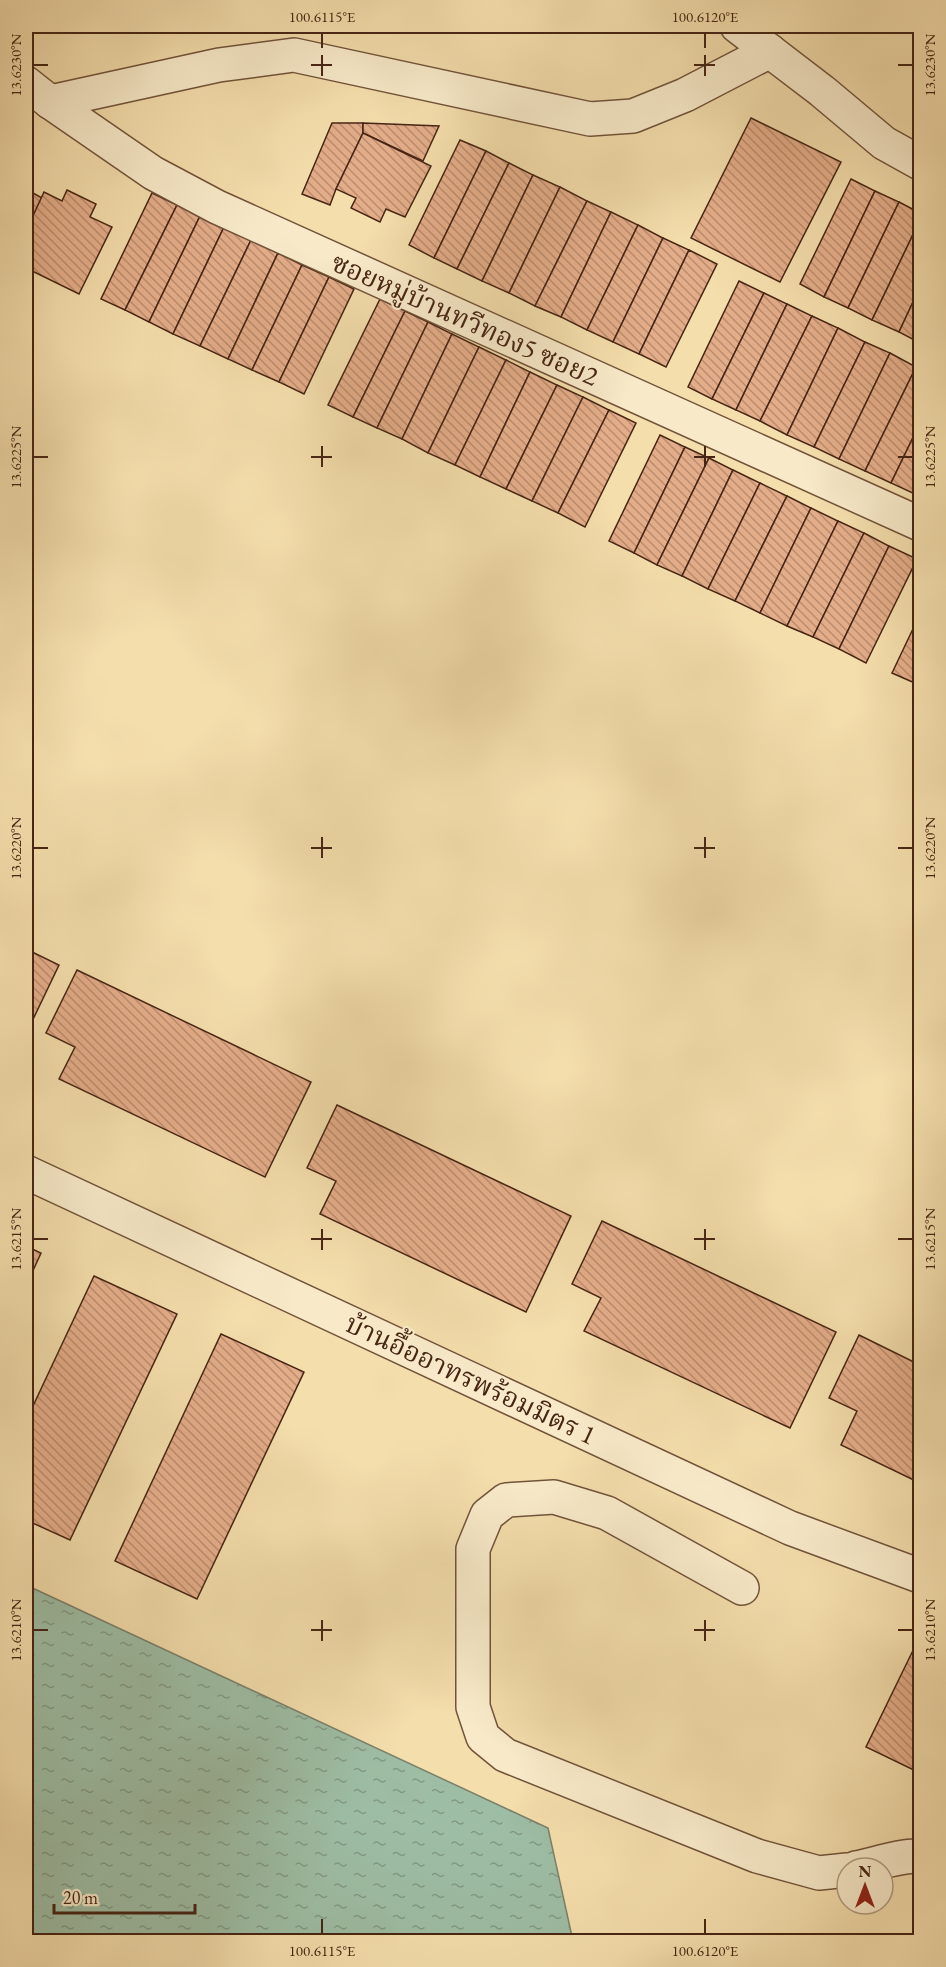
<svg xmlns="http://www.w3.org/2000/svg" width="946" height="1967" viewBox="0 0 946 1967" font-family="'EB Garamond','Noto Serif Thai',serif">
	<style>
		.water { fill: url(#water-ripples); stroke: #7b806a; stroke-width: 1.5 }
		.building { fill: url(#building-back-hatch); stroke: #472514; stroke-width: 1.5 }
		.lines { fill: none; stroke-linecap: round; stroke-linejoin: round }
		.minor-casing { stroke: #72533a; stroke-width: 36 }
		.minor { stroke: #f8eac9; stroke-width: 33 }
		.ticks { fill: none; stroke: #472514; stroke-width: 2 }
		.labels { text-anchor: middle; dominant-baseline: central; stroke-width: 4.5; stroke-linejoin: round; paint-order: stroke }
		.street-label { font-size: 27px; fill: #472514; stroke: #f8eac9 }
		.neatline { fill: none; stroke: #472514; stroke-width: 2 }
		.ticks-label { font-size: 15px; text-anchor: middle; fill: #472514 }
	</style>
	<defs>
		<pattern id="water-ripples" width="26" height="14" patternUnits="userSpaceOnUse" patternTransform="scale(1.5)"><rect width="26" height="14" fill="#9dbda4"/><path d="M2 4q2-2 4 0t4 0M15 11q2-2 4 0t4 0" fill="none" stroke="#829984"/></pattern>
		<pattern id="building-back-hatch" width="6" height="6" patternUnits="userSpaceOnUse" patternTransform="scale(1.5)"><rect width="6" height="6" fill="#e4ad89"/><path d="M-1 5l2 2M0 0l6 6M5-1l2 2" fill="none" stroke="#bb8d6f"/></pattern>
	</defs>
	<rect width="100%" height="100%" fill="#f4deac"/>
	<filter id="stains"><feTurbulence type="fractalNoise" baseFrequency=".00333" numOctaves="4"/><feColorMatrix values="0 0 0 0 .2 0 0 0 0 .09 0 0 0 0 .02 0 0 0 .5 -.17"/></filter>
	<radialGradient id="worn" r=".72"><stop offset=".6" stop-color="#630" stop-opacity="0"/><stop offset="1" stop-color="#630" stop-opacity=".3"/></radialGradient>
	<!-- water -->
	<path class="water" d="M26 1585 548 1828 573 1941H26Z"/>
	<!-- building -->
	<g class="building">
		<path d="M751 118 841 162 780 282 691 238Z"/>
		<path d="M332 123H363V133L336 189 330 205 302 194Z"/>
		<path d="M363 123 439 126 423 161 363 133Z"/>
		<path d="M363 133 431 166 405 217 386 209 380 222 351 208 356 198 336 189Z"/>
		<path d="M460 140 486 151 434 258 409 245Z"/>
		<path d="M486 151 509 163 457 269 434 258Z"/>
		<path d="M509 163 533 175 482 281 457 269Z"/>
		<path d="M533 175 560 187 509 293 482 281Z"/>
		<path d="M851 179 875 191 824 297 800 284Z"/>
		<path d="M560 187 587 201 535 306 509 293Z"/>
		<path d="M26 189 42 198 26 231Z"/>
		<path d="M67 190 96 204 90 217 112 227 79 294 26 268V231L44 192 62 201Z"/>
		<path d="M875 191 899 202 848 308 824 297Z"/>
		<path d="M152 193 177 205 125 310 101 299Z"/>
		<path d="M587 201 611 212 561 317 535 306Z"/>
		<path d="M899 202 920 213V220L872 320 848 308Z"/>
		<path d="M177 205 200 216 149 322 125 310Z"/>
		<path d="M611 212 638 225 587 330 561 317Z"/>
		<path d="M200 216 224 227 173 334 149 322Z"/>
		<path d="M920 220V287L899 332 872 320Z"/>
		<path d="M638 225 663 238 613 342 587 330Z"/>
		<path d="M224 227 251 240 200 346 173 334Z"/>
		<path d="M663 238 689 250 639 354 613 342Z"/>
		<path d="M251 240 278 253 228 359 200 346Z"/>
		<path d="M689 250 717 264 666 367 639 354Z"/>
		<path d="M278 253 302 265 252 370 228 359Z"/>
		<path d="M302 265 329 277 279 382 252 370Z"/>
		<path d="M329 277 354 289 304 394 279 382Z"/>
		<path d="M739 281 764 293 712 399 688 387Z"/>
		<path d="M920 287V343L899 332Z"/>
		<path d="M764 293 787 304 736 410 712 399Z"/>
		<path d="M380 299 405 311 353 417 328 405Z"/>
		<path d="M787 304 812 316 760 421 736 410Z"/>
		<path d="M405 311 428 322 377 428 353 417Z"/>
		<path d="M812 316 838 328 787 435 760 421Z"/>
		<path d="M428 322 452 334 402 439 377 428Z"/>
		<path d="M838 328 865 342 814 447 787 435Z"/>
		<path d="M452 334 479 347 428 453 402 439Z"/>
		<path d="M865 342 890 353 839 459 814 447Z"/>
		<path d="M479 347 506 360 455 465 428 453Z"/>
		<path d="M890 353 916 367 865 471 839 459Z"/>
		<path d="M506 360 530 372 480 477 455 465Z"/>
		<path d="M916 367 920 369V423L891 483 865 471Z"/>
		<path d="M530 372 557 385 506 489 480 477Z"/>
		<path d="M557 385 583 397 532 501 506 489Z"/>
		<path d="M583 397 609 410 558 513 532 501Z"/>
		<path d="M609 410 636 423 585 527 558 513Z"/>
		<path d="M920 423V487L917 495 891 483Z"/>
		<path d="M660 435 685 447 634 553 609 541Z"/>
		<path d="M685 447 709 458 657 565 634 553Z"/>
		<path d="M709 458 733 470 682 576 657 565Z"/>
		<path d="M733 470 760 483 708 589 682 576Z"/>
		<path d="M760 483 787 496 735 601 708 589Z"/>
		<path d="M787 496 811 508 760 613 735 601Z"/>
		<path d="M811 508 838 521 787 626 760 613Z"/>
		<path d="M838 521 864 533 813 637 787 626Z"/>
		<path d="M864 533 889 546 839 649 813 637Z"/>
		<path d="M889 546 917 559 866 663 839 649Z"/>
		<path d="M920 614V678L917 684 892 673Z"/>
		<path d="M26 949 59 965 26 1034Z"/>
		<path d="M77 970 311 1082 265 1177 59 1079 75 1047 46 1033Z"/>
		<path d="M337 1105 571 1216 526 1312 320 1214 336 1181 307 1168Z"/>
		<path d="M602 1221 836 1332 790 1428 584 1331 601 1298 572 1284Z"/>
		<path d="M26 1246 41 1253 26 1286Z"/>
		<path d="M94 1276 177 1314 70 1540 26 1520V1421Z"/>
		<path d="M221 1334 304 1372 197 1599 115 1561Z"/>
		<path d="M859 1335 920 1365V1483L841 1445 857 1411 829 1398Z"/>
		<path d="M920 1636V1773L866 1747Z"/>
	</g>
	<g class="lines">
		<!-- minor casing -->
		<g class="minor-casing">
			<g id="minor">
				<path d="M737 26 822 91 884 143 920 163"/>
				<path d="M26 83 50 102 153 173 217 207 920 524"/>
				<path d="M50 102 219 65 294 55 590 119 633 116 685 95 770 51"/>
				<path d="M26 1172 790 1528 920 1576"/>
				<path d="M742 1588 607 1513 554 1497 506 1500 487 1515 473 1549V1707L483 1737 505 1755 757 1856 819 1873 847 1870"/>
				<path d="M856 1868C876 1864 901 1855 920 1856"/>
			</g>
		</g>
		<!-- minor -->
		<use href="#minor" class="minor"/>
	</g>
	<!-- ticks -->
	<path class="ticks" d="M322 33V48M705 33V48M322 55V76M705 55V76M33 65H48M311 65H332M694 65H715M898 65H913M322 446V467M705 446V467M33 457H48M311 457H332M694 457H715M898 457H913M322 837V858M705 837V858M33 848H48M311 848H332M694 848H715M898 848H913M322 1229V1250M705 1229V1250M33 1239H48M311 1239H332M694 1239H715M898 1239H913M322 1620V1641M705 1620V1641M33 1630H48M311 1630H332M694 1630H715M898 1630H913M322 1919V1934M705 1919V1934"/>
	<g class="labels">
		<!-- street labels -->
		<g class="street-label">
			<text transform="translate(465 319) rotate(24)">ซอยหมู่บ้านทวีทอง5 ซอย2</text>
			<text transform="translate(471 1379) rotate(25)">บ้านอื้ออาทรพร้อมมิตร 1</text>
		</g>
	</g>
	<!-- margin -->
	<rect width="946" height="1967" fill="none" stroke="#f4deac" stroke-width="66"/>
	<!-- north arrow -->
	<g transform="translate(865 1886)"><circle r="28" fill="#f8eac9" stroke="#b19b81" stroke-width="1.5"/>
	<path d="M0-4.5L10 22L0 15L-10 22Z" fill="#8f2418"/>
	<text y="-9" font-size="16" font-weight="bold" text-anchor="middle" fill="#472514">N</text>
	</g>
	<!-- scale -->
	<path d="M54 1904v9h141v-9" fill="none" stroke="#472514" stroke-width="3"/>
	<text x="63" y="1904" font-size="18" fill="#472514" stroke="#f8eac9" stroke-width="4.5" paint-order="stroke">20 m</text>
	<rect x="33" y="33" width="880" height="1901" class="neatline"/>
	<g class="ticks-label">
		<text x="322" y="22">100.6115°E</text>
		<text x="705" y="22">100.6120°E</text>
		<text transform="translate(16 65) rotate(-90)" y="5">13.6230°N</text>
		<text transform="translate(930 65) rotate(-90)" y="5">13.6230°N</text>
		<text transform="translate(16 457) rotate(-90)" y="5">13.6225°N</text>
		<text transform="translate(930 457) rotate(-90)" y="5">13.6225°N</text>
		<text transform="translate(16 848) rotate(-90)" y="5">13.6220°N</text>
		<text transform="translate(930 848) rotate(-90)" y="5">13.6220°N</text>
		<text transform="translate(16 1239) rotate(-90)" y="5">13.6215°N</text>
		<text transform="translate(930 1239) rotate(-90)" y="5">13.6215°N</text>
		<text transform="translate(16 1630) rotate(-90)" y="5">13.6210°N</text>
		<text transform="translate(930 1630) rotate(-90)" y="5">13.6210°N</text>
		<text x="322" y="1956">100.6115°E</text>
		<text x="705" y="1956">100.6120°E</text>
	</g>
	<rect width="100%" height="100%" filter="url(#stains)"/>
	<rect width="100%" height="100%" fill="url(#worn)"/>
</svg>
